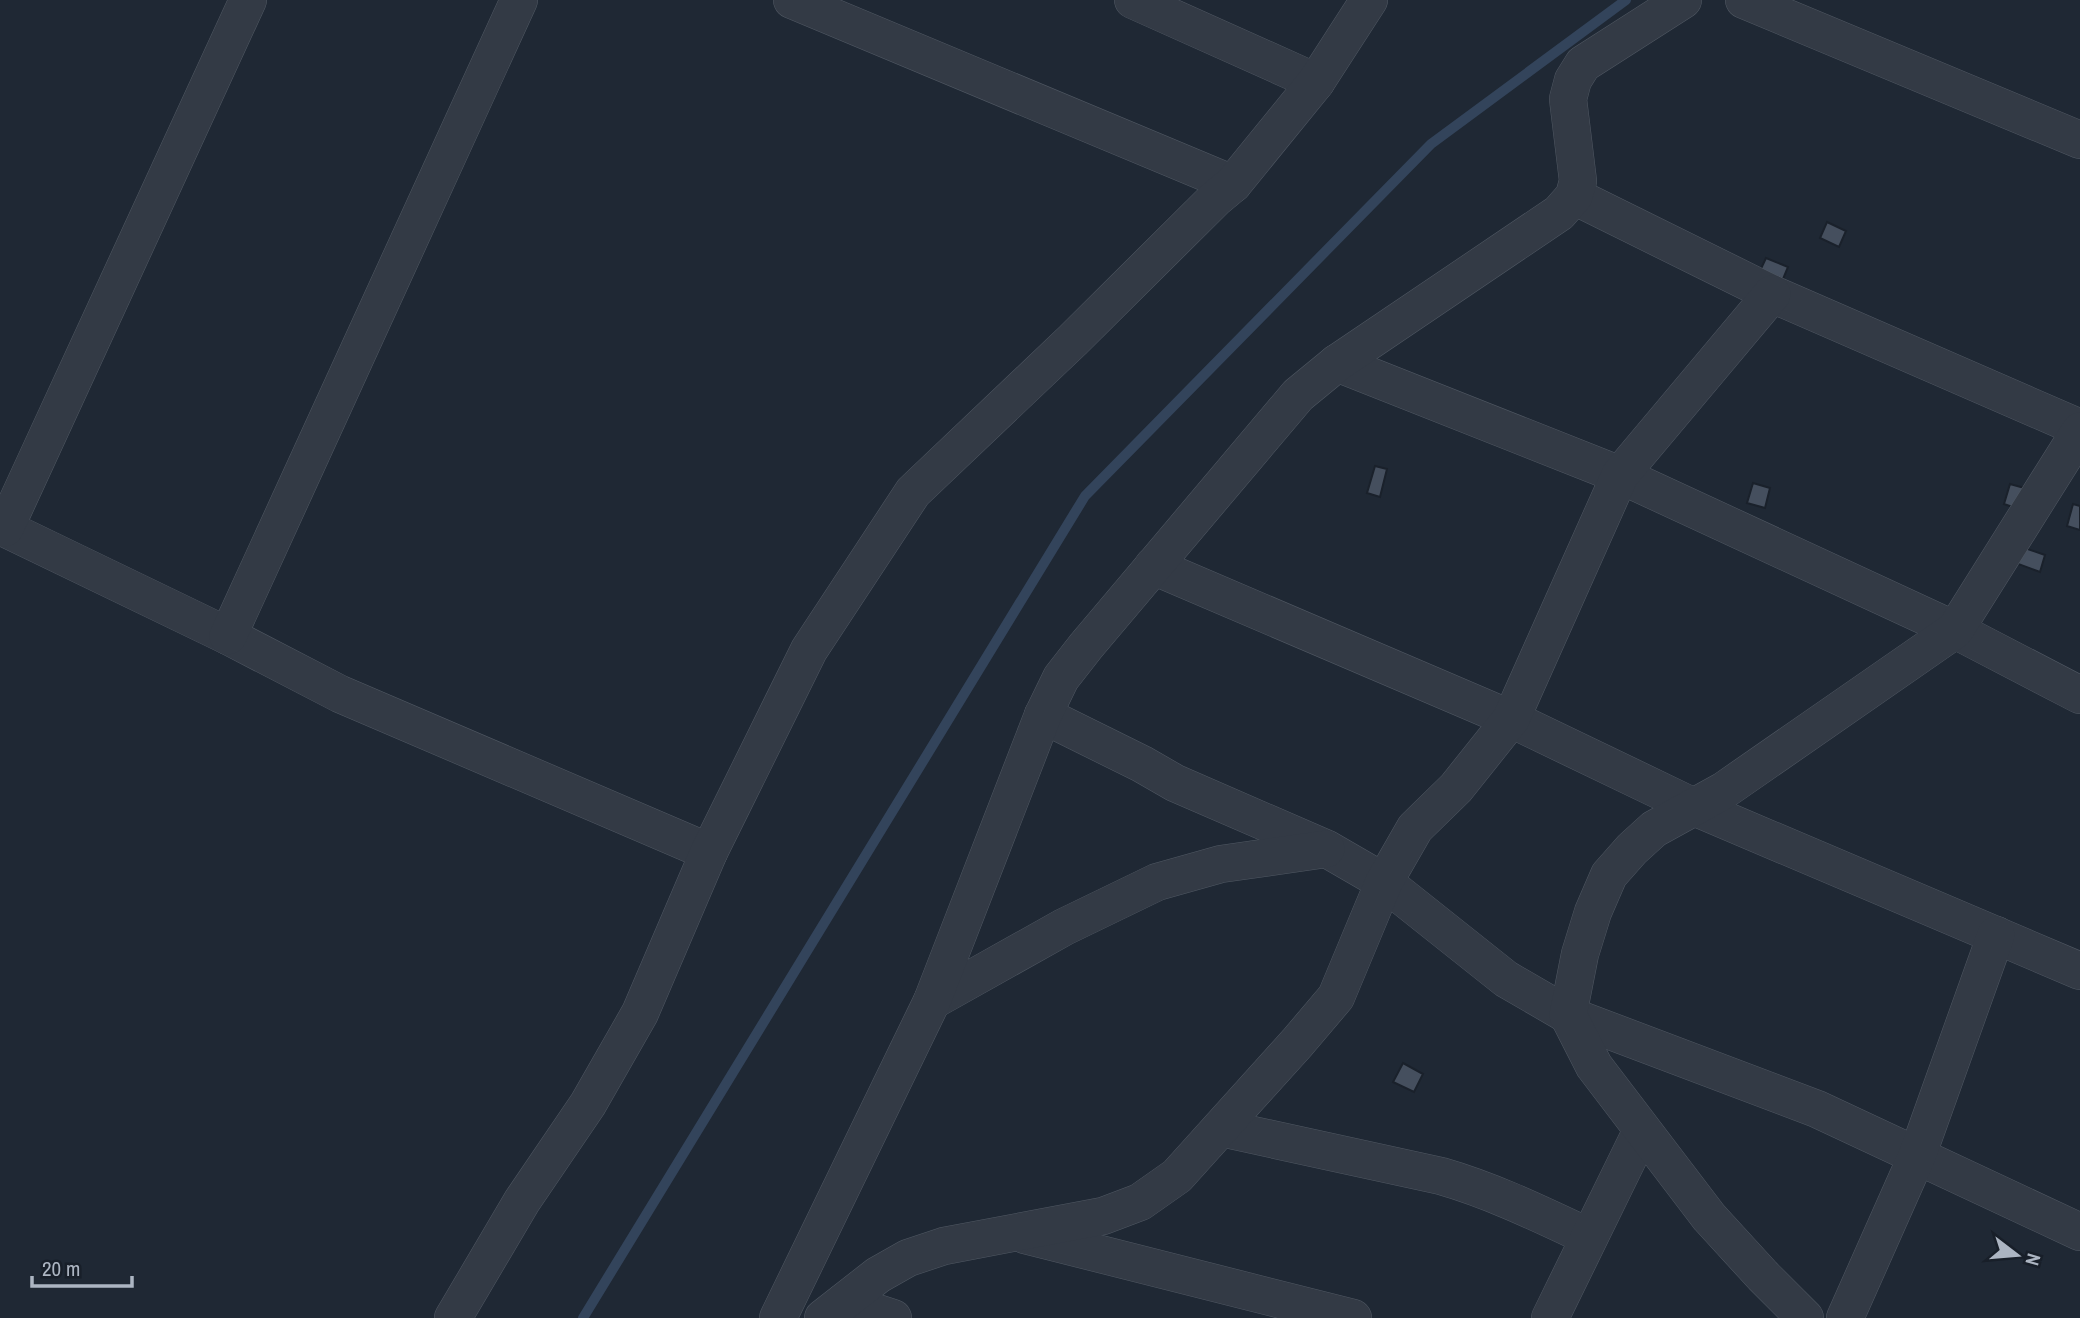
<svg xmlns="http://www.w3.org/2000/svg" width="2080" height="1318" viewBox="0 0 2080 1318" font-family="'Archivo Narrow',sans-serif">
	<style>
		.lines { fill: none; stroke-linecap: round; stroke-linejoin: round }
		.stream { stroke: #33445b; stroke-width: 10 }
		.building { fill: #454f5e; stroke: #1a212b; stroke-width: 2 }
		.street-casing { stroke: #505863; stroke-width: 38 }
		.street { stroke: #333a45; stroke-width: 37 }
	</style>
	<rect width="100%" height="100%" fill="#1f2834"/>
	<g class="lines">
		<!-- stream -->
		<path class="stream" d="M583 1318 1085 496 1431 144 1626 0"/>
	</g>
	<!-- building -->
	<g class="building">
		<path d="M1827 222 1846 231 1839 247 1820 238Z"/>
		<path d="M1766 258 1788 267 1781 284 1758 275Z"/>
		<path d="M1375 466 1387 469 1380 497 1367 493Z"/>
		<path d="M1753 483 1770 488 1765 508 1747 503Z"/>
		<path d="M2010 484 2028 489 2021 510 2004 504Z"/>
		<path d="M2073 504 2080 506V530L2067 526Z"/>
		<path d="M2016 545 2045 555 2040 572 2010 561Z"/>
		<path d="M1403 1063 1423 1074 1414 1092 1393 1082Z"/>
	</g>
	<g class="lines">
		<!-- street casing -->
		<g class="street-casing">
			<g id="street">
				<path d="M792 0 1233 184"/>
				<path d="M1133 0 1316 82"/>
				<path d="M1744 0 2080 140"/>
				<path d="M1574 196 1772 294 2080 428"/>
				<path d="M1337 363 1620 475 1955 630 2080 695"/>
				<path d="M0 526 228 636 340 694 709 852"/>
				<path d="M5 528 248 0"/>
				<path d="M1153 566 1511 719 1694 807 2080 971"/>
				<path d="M228 636 519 0"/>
				<path d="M1043 715 1142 764 1175 783 1327 849 1384 882 1506 979 1568 1015 1817 1109 2080 1232"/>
				<path d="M932 1001 1064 927 1157 882 1221 864 1326 849"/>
				<path d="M1221 1128 1441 1176C1493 1191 1540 1214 1589 1237"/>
				<path d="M1025 1235 1353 1318"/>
				<path d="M844 1302 893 1318"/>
				<path d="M453 1318 522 1201 588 1104 640 1013 709 852 809 650 913 492 1073 340 1215 199 1233 184 1316 82 1369 0"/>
				<path d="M778 1318 932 1001 1043 715 1061 678 1086 646 1298 395 1337 363 1559 213 1574 196 1578 181 1568 99 1573 80 1583 64 1683 0"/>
				<path d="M823 1318 878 1275 908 1258 944 1246 1103 1216 1140 1202 1177 1176 1297 1043 1336 997 1384 882 1415 828 1456 788 1511 719 1620 475 1772 294"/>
				<path d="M1550 1318 1642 1130"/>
				<path d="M1805 1318 1763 1276 1709 1217 1594 1066 1568 1015 1580 954 1593 912 1609 875 1632 849 1654 829 1723 791 1955 630 2080 431"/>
				<path d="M1845 1318 1917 1156 1996 935"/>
			</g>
		</g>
		<!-- street -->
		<use href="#street" class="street"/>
	</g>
	<!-- north arrow -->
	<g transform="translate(2017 1255) rotate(106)" stroke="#181f29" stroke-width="5" paint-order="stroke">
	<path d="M0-5L12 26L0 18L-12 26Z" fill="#acb5c2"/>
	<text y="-10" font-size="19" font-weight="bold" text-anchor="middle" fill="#acb5c2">N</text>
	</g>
	<!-- scale -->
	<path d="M32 1276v10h100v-10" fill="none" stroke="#acb5c2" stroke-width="3.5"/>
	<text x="42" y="1276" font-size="21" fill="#acb5c2" stroke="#181f29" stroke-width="5" paint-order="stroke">20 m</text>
</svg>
